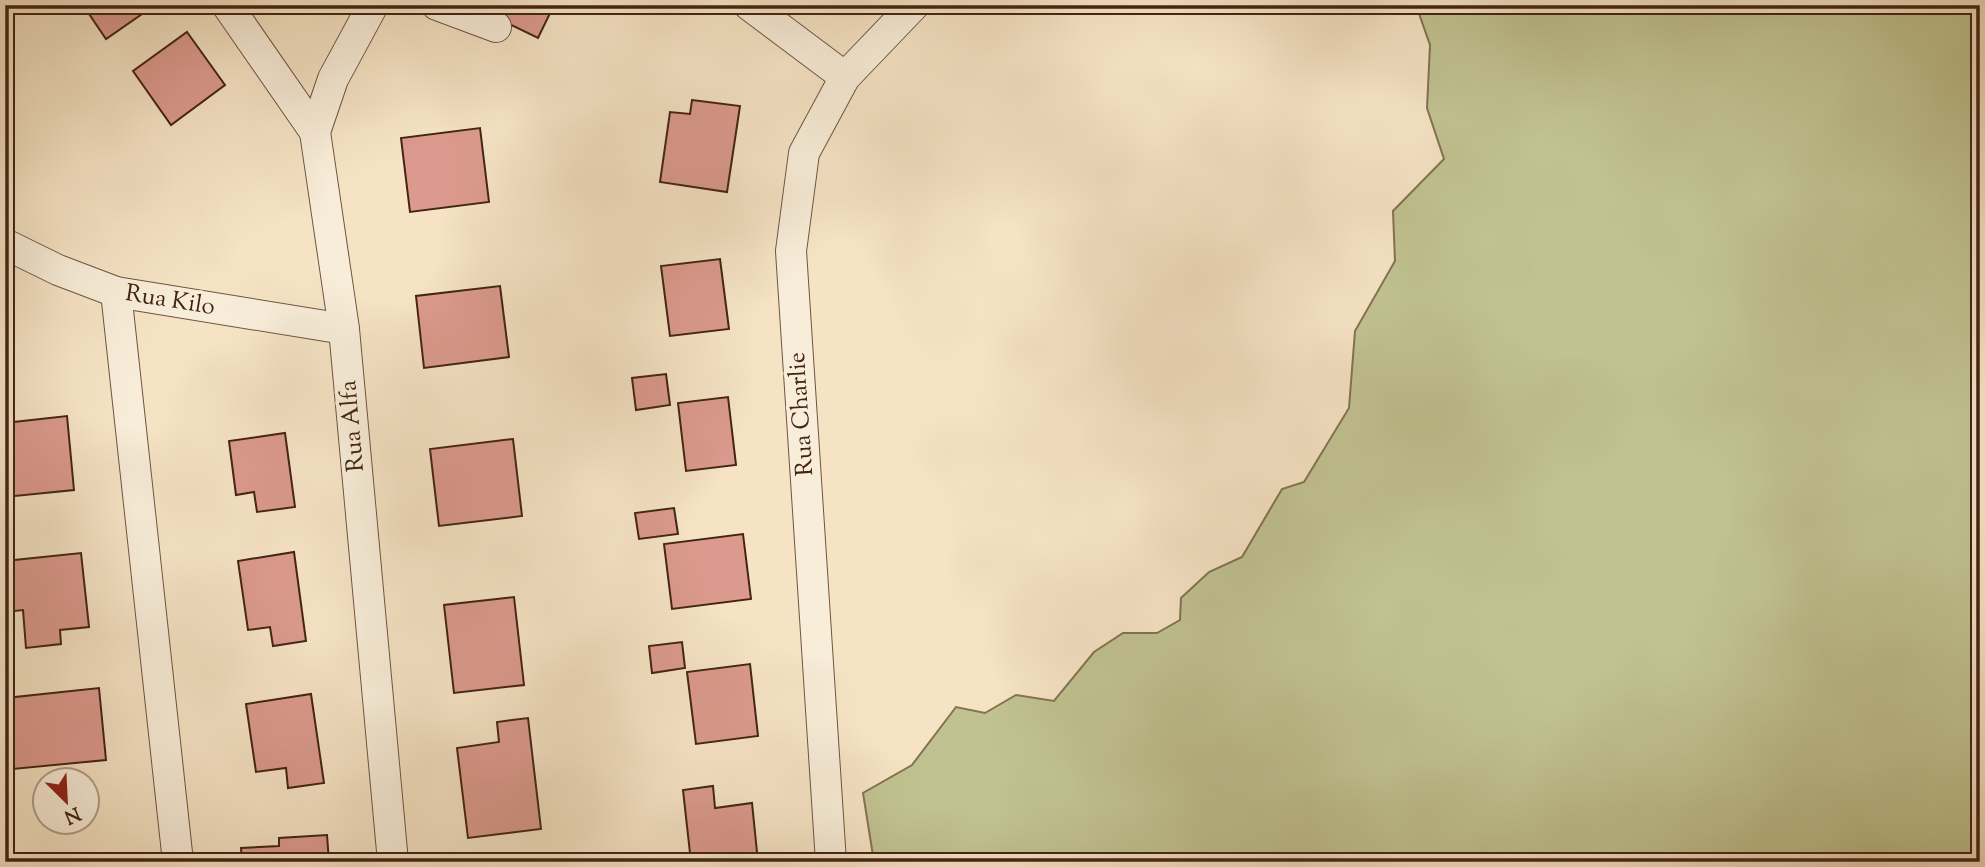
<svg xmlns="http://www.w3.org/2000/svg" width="1985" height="867" viewBox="0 0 1985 867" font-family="'Sorts Mill Goudy',serif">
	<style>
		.green { fill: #c1c291; stroke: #827352; stroke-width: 2 }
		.building { fill: #db9a8d; stroke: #432414; stroke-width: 2 }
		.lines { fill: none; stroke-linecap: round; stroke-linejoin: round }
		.minor-casing { stroke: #705440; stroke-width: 32 }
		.minor { stroke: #f8edd9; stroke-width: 30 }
		.labels { text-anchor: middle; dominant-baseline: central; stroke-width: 7; stroke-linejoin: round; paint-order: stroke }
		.street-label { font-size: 24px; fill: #432414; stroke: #f8edd9 }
	</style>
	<rect width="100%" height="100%" fill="#f5e3c4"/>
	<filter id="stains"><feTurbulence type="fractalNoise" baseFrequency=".00286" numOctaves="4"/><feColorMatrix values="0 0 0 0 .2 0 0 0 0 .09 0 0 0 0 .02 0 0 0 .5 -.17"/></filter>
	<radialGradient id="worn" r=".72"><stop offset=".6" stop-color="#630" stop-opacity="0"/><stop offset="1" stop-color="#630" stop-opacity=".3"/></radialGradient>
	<!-- green -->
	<path class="green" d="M1419 5H1980V862H874L863 793 912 765 956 707 985 713 1016 695 1054 701 1094 652 1123 633H1157L1180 620 1181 598 1209 572 1242 557 1282 489 1304 482 1349 408 1355 331 1395 261 1393 211 1444 159 1427 108 1430 45 1417 8Z"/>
	<!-- building -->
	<g class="building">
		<path d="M83 5H155L106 39Z"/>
		<path d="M470 5H554L538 38Z"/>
		<path d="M187 32 225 85 171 125 133 71Z"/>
		<path d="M692 100 740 106 727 192 660 182 670 112 690 114Z"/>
		<path d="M480 128 489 202 410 212 401 138Z"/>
		<path d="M720 259 729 329 670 336 661 266Z"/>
		<path d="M500 286 509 357 424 368 416 296Z"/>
		<path d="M666 374 670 405 636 410 632 378Z"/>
		<path d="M728 397 736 465 686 471 678 403Z"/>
		<path d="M67 416 74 490 5 497V423Z"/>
		<path d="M285 433 295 507 257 512 254 492 236 495 229 441Z"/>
		<path d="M513 439 522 516 439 526 430 449Z"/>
		<path d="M674 508 678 534 639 539 635 513Z"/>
		<path d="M743 534 751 599 672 609 664 544Z"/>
		<path d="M294 552 306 641 273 646 270 627 248 630 238 561Z"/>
		<path d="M81 553 89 627 60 630 61 644 26 648 23 610 5 612V561Z"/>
		<path d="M514 597 524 685 454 693 444 605Z"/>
		<path d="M682 642 685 668 652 673 649 646Z"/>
		<path d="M750 664 758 736 696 744 687 672Z"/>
		<path d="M99 688 106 760 13 769 6 698Z"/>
		<path d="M311 694 324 783 288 788 286 768 256 772 246 704Z"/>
		<path d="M528 718 541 829 468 838 457 748 499 742 497 722Z"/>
		<path d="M713 786 715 808 752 803 758 862H691L683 790Z"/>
		<path d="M327 835 329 862H242L241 848 279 846V838Z"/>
	</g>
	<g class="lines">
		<!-- minor casing -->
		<g class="minor-casing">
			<g id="minor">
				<path d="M227 5 315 132"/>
				<path d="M373 5 333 79 315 132 344 329 393 862"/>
				<path d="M437 5 496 27"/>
				<path d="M749 5 845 77"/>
				<path d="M5 244 58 270 116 292 344 329"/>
				<path d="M116 292 178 862"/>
				<path d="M831 862 791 251 804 153 845 77 914 5"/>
			</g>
		</g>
		<!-- minor -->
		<use href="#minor" class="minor"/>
	</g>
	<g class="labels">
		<!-- street labels -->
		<g class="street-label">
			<text transform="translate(170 301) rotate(9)">Rua Kilo</text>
			<text transform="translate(802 414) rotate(-94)">Rua Charlie</text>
			<text transform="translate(353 426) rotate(-95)">Rua Alfa</text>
		</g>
	</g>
	<!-- margin -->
	<rect width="1985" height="867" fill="none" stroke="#f5e3c4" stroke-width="28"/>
	<rect x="7" y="7" width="1971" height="853" fill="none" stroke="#432414" stroke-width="3.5"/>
	<rect x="14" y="14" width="1957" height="839" fill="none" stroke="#432414" stroke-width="2"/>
	<!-- north arrow -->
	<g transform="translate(66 801) rotate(156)"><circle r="33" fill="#f8edd9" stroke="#b09d8a" stroke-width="2"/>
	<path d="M0-5L12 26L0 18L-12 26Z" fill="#8f2418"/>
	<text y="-10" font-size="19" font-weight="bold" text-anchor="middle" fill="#432414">N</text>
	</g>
	<rect width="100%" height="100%" filter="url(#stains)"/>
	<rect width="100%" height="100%" fill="url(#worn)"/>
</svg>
